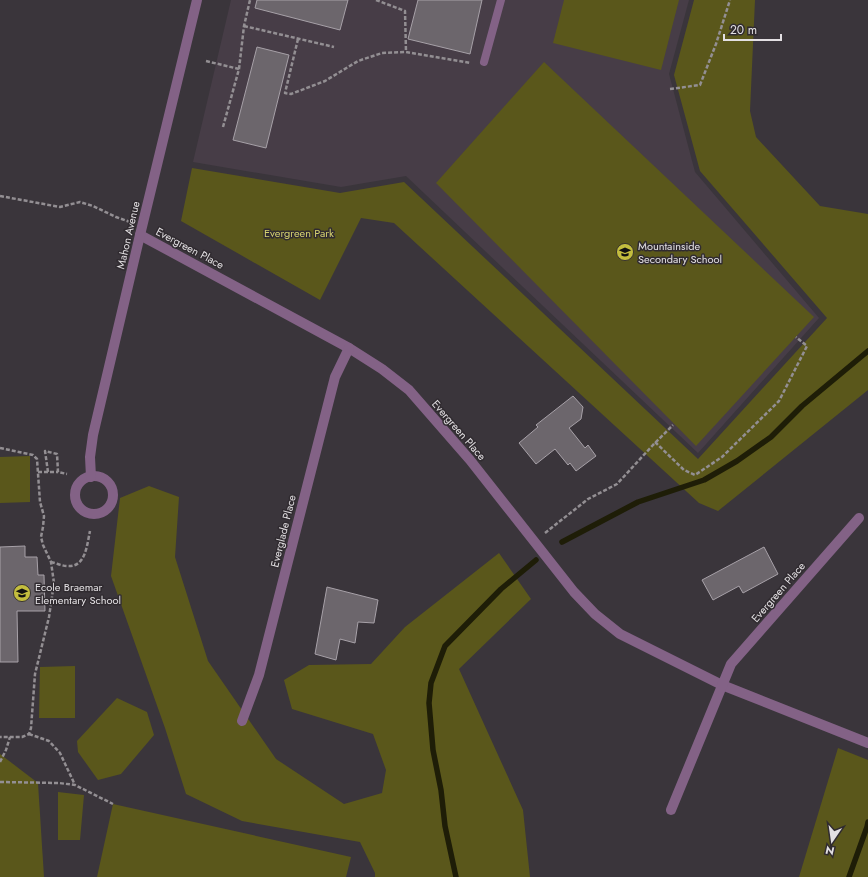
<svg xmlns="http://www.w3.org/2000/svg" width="868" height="877" viewBox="0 0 868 877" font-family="Jost,sans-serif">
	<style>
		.built { fill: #473d47 }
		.green { fill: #5a571b }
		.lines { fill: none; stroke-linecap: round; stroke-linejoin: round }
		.stream { stroke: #1e1d07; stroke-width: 5.5 }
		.building { fill: #6c666c; stroke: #a7a1a8 }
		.path { stroke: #938f93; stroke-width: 2.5; stroke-dasharray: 4 2; stroke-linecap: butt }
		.service { stroke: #836286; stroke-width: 8 }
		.minor { stroke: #836286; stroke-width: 10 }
		.labels { text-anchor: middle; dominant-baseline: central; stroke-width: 3; stroke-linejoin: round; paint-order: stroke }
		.park-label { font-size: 11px; fill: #d6d26f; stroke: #302b30 }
		.street-label { font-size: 11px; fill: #e3e0e3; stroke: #302b30 }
		.poi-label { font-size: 11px; fill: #e3e0e3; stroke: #302b30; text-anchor: start }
	</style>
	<rect width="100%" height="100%" fill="#3a353b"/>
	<!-- built -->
	<path class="built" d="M231 0H689L669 74 695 172 819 318 698 453 406 176 341 187 193 162Z"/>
	<!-- green -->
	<g class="green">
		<path d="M564 0H679L661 70 553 43Z"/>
		<path d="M694 0H755L750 111 756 137 820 206 868 214V390L718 511 699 503 394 223 361 218 320 300 181 221 192 168 340 193 404 182 698 459 827 318 700 171 674 75Z"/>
		<path d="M544 62 814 317 696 446 436 183Z"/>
		<path d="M30 456V502L0 503V457Z"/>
		<path d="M149 486 179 497 175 557 208 661 276 759 344 804 382 793 386 770 373 734 292 709 284 680 309 665 371 664 405 627 499 553 531 599 459 669 523 810 530 877H375V873L360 842 242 821 186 794 165 728 111 576 120 498Z"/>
		<path d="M75 666V718H39L40 667Z"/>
		<path d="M117 698 147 712 154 735 121 774 98 780 78 752 77 741Z"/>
		<path d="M838 748 868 760V877H799Z"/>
		<path d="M0 754 38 783 44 877H0Z"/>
		<path d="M58 792 84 795 80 840H58Z"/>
		<path d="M113 804 351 857 346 877H97Z"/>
	</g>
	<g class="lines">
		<!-- stream -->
		<g class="stream">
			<path d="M562 542 638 502 704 480 737 461 771 437 802 406 868 351"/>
			<path d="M456 877 445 826 441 790 433 750 429 703 431 683 445 646 501 589 536 560"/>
			<path d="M849 877 867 827 868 822"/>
		</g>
	</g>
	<!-- building -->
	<g class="building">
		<path d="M257 0H348L340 30 255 8Z"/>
		<path d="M418 0H482L470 54 408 39Z"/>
		<path d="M257 47 289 55 266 148 233 140Z"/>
		<path d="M573 396 583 407 581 419 569 428 585 448 588 445 596 456 576 471 570 463 568 465 555 449 536 464 519 443 538 427 536 425Z"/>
		<path d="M25 546V557H37L38 575H44L45 611H17L18 662H0V547Z"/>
		<path d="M764 547 778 574 743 593 739 586 713 600 702 580Z"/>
		<path d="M327 587 378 600 374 623 358 622 355 643 340 639 336 660 315 654Z"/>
	</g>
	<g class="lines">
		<!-- path -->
		<g class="path">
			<path d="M376 0 405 11 406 52"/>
			<path d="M244 26 334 47"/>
			<path d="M298 39 285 93 291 94 325 81 358 61 382 53 406 52 471 63"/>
			<path d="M206 61 239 69"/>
			<path d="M670 89 700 85 716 44 730 0"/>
			<path d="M223 127 239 69 244 26 250 0"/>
			<path d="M0 196 60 207 80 202 93 206 116 217 130 222"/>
			<path d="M655 442 684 470 695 475 722 457 779 401 807 346 796 337"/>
			<path d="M0 448 33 455 37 459 40 502 44 516 43 527 41 537 43 545 51 562 54 583 49 617 35 674 31 728 29 734 22 737H0"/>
			<path d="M38 472H58"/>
			<path d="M48 472 45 451 57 454 58 472 67 474"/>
			<path d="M545 533 588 499 617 484 653 445 673 425"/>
			<path d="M51 562C56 563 62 566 67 566 86 568 87 544 90 531"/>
			<path d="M29 734 49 741 60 753 75 785"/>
			<path d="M0 762 6 750 10 737"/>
			<path d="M0 782 59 783 75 785 113 804"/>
		</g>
		<!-- service -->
		<path class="service" d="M484 62 501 0"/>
		<!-- minor -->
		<g class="minor">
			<path d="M140 235 349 348 382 369 409 390 470 460 574 592 595 614 620 634 722 685 868 743"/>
			<circle cx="94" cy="495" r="19"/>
			<path d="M91 477 90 457 93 435 140 235 197 0"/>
			<path d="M242 721 259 675 335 377 349 348"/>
			<path d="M671 810 731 664 859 518"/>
		</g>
	</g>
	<!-- icons -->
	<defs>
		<g id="school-disc" transform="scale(0.9)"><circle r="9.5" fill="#c3bd3e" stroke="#302b30"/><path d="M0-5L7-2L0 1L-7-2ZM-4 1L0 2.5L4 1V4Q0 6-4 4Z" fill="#111"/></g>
	</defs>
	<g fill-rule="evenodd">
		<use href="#school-disc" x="625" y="252"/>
		<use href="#school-disc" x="22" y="593"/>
	</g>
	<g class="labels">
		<!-- park labels -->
		<g class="park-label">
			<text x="299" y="233">Evergreen Park</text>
		</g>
		<!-- street labels -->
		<g class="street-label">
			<text transform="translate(128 235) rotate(-77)">Mahon Avenue</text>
			<text transform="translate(190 248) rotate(28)">Evergreen Place</text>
			<text transform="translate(459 430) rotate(49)">Evergreen Place</text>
			<text transform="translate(283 531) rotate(-76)">Everglade Place</text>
			<text transform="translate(778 592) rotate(-49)">Evergreen Place</text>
		</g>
		<!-- poi labels -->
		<g class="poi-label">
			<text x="638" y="246">Mountainside<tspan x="638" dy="13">Secondary School</tspan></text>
			<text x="35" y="587">Ecole Braemar<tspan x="35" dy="13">Elementary School</tspan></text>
		</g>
	</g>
	<!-- north arrow -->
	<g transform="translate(832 841) rotate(193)" stroke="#302b30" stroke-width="3" paint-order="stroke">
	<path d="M0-3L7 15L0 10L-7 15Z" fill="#e3e0e3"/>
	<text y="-6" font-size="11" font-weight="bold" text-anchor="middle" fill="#e3e0e3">N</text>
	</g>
	<!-- scale -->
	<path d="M724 34v6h57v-6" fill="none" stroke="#e3e0e3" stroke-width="2"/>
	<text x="730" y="34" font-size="12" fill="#e3e0e3" stroke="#302b30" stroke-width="3" paint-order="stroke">20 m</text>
</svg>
